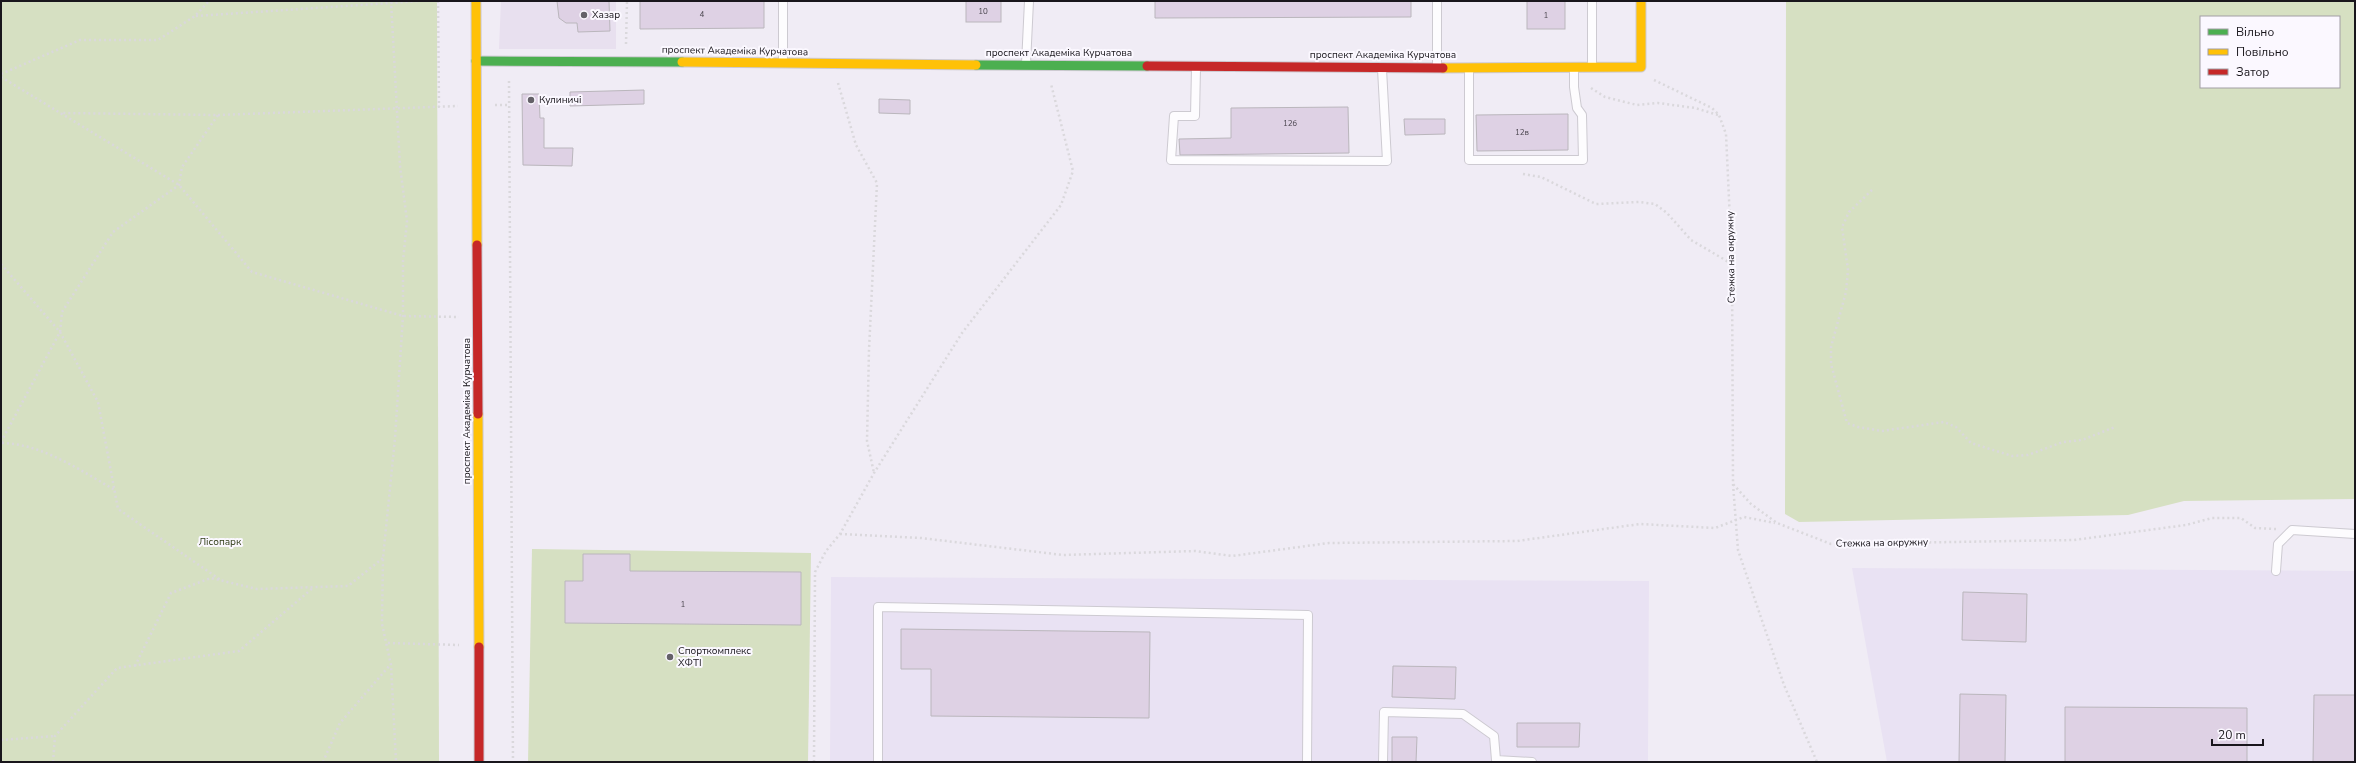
<svg xmlns="http://www.w3.org/2000/svg" width="2356" height="763" viewBox="0 0 2356 763" font-family="'Nunito Sans',sans-serif">
	<style>
		.commercial { fill: #e8e0ef }
		.built { fill: #e9e2f3 }
		.green { fill: #d6e0c2; fill-rule: evenodd }
		.building { fill: #ded1e4; stroke: #bab6bc }
		.lines { fill: none; stroke-linecap: round; stroke-linejoin: round }
		.lane-casing { stroke: #cdcad1; stroke-width: 10 }
		.fast-casing { stroke: #cdcad1; stroke-width: 11 }
		.slow-casing { stroke: #cdcad1; stroke-width: 11 }
		.jam-casing { stroke: #cdcad1; stroke-width: 11 }
		.path { stroke: #dad8dc; stroke-width: 2.5; stroke-dasharray: 2 3; stroke-linecap: butt }
		.lane { stroke: #fdfcfe; stroke-width: 8 }
		.fast { stroke: #4caf50; stroke-width: 9 }
		.slow { stroke: #ffc107; stroke-width: 9 }
		.jam { stroke: #c62828; stroke-width: 9 }
		.poi-dot { fill: #646168; stroke: #fbf8ff; stroke-width: 1.5 }
		.labels { text-anchor: middle; dominant-baseline: central; stroke-width: 4; stroke-linejoin: round; paint-order: stroke }
		.number-label { font-size: 8px; fill: #4a454e }
		.poi-label { font-size: 10px; fill: #19161c; stroke: #fbf8ff; text-anchor: start }
		.street-label { font-size: 10px; fill: #19161c; stroke: #fbf8ff }
		.park-label { font-size: 10px; fill: #303c17; stroke: #fbf8ff }
	</style>
	<rect width="100%" height="100%" fill="#f0ecf5"/>
	<!-- commercial -->
	<path class="commercial" d="M501 1H616V49H499Z"/>
	<!-- built -->
	<g class="built">
		<path d="M1852 568 2355 571V762H1887Z"/>
		<path d="M831 577 1649 581 1648 762H830Z"/>
	</g>
	<!-- green -->
	<g class="green">
		<path d="M1 1H437L439 762H1Z"/>
		<path d="M1786 1H2355V499L2184 501 2128 515 1799 522 1785 514ZM2201 17H2339V87H2201Z"/>
		<path d="M532 549 811 553 808 762H528Z"/>
	</g>
	<!-- building -->
	<g class="building">
		<path d="M557 1H609L610 31 578 32 577 23H566L559 18Z"/>
		<path d="M640 1H764V28L640 29Z"/>
		<rect x="966" y="1" width="35" height="21"/>
		<path d="M1155 1H1411V17L1155 18Z"/>
		<rect x="1527" y="1" width="38" height="28"/>
		<path d="M644 90V104L570 106V92Z"/>
		<path d="M522 94H539L540 118H544V148H573L572 166 523 165Z"/>
		<path d="M879 99 910 100V114L879 113Z"/>
		<path d="M1348 107 1349 153 1180 155 1179 139 1231 138V108Z"/>
		<path d="M1568 114V150L1477 151 1476 115Z"/>
		<path d="M1404 119H1445V134L1405 135Z"/>
		<path d="M583 554H630V571L801 572V625L565 623V581H583Z"/>
		<path d="M1963 592 2027 594 2026 642 1962 640Z"/>
		<path d="M901 629 1150 632 1149 718 931 716V669H901Z"/>
		<path d="M1393 666 1456 667 1455 699 1392 697Z"/>
		<path d="M1960 694 2006 695 2005 762H1959Z"/>
		<path d="M2314 695H2355V762H2313Z"/>
		<path d="M2065 707 2247 708V762H2065Z"/>
		<path d="M1517 723H1580L1579 747H1517Z"/>
		<path d="M1392 737H1417L1416 762H1392Z"/>
	</g>
	<g class="lines">
		<!-- lane casing -->
		<g class="lane-casing">
			<g id="lane">
				<path d="M783 1V62"/>
				<path d="M1592 1V67"/>
				<path d="M1026 64 1029 1"/>
				<path d="M1437 66V1"/>
				<path d="M1196 68 1195 116H1174L1171 160 1387 161 1382 69"/>
				<path d="M1469 69V160H1583L1582 115 1577 108 1574 87V70"/>
				<path d="M2276 571 2278 544 2292 530 2355 534"/>
				<path d="M878 762V607L1308 615 1307 762"/>
				<path d="M1383 762 1384 712 1463 714 1494 736 1496 760 1532 762"/>
			</g>
		</g>
		<!-- fast casing -->
		<g class="fast-casing">
			<g id="fast">
				<path d="M476 61 682 62"/>
				<path d="M976 65 1147 66"/>
			</g>
		</g>
		<!-- slow casing -->
		<g class="slow-casing">
			<g id="slow">
				<path d="M476 1 477 245"/>
				<path d="M682 62 976 65"/>
				<path d="M1443 68 1641 67V1"/>
				<path d="M478 414 479 647"/>
			</g>
		</g>
		<!-- jam casing -->
		<g class="jam-casing">
			<g id="jam">
				<path d="M1147 66 1443 68"/>
				<path d="M477 245 478 414"/>
				<path d="M479 647V762"/>
			</g>
		</g>
		<!-- path -->
		<g class="path">
			<path d="M391 1 400 166 407 221 403 261V316L395 438 383 558 382 624 391 665 396 762"/>
			<path d="M438 1 439 107"/>
			<path d="M196 16 420 1"/>
			<path d="M626 44 627 1"/>
			<path d="M1 74 80 40H158L195 16 209 1"/>
			<path d="M1 77 179 185 252 272 403 316 459 317"/>
			<path d="M1654 80 1712 108 1719 115 1726 134 1732 264 1733 484 1751 504 1777 523 1831 544 2074 540 2186 525 2212 518H2241L2255 528 2276 529"/>
			<path d="M509 81 513 762"/>
			<path d="M838 83 856 145 877 183 869 350 867 441 874 473"/>
			<path d="M1591 88 1605 97 1637 105 1658 103 1695 108 1718 115"/>
			<path d="M495 105H509"/>
			<path d="M218 115 458 106"/>
			<path d="M1523 174 1541 177 1596 204 1639 202 1655 204 1667 213 1691 240 1732 264"/>
			<path d="M1872 190 1849 212 1842 227 1848 270 1846 292 1831 347V364L1847 423 1858 427 1882 431 1944 422 1956 427 1971 443 2012 456 2028 455 2063 442 2082 440 2115 427"/>
			<path d="M1 264 60 332 98 402 118 509 222 581"/>
			<path d="M1 442 60 332 62 312 113 232 179 185 182 167 218 115 60 113"/>
			<path d="M2 443C43 444 81 471 115 490"/>
			<path d="M1733 484 1738 550 1784 685 1817 762"/>
			<path d="M840 534 921 538 1063 555 1195 551 1232 556 1329 543 1517 541 1640 524 1715 528 1744 517 1775 523"/>
			<path d="M388 643 459 645"/>
			<path d="M135 666 171 593 211 578 257 589 348 586 383 558"/>
			<path d="M1 740 55 736"/>
			<path d="M53 762 55 736 117 668 239 651 314 587"/>
			<path d="M323 762 340 723 390 665"/>
			<path d="M814 762 815 572 826 551 840 534 874 473 962 333 1061 205 1073 171 1051 84"/>
		</g>
		<!-- lane -->
		<use href="#lane" class="lane"/>
		<!-- fast -->
		<use href="#fast" class="fast"/>
		<!-- slow -->
		<use href="#slow" class="slow"/>
		<!-- jam -->
		<use href="#jam" class="jam"/>
	</g>
	<!-- markers -->
	<g class="poi-dot">
		<circle cx="584" cy="15" r="4"/>
		<circle cx="531" cy="100" r="4"/>
		<circle cx="670" cy="657" r="4"/>
	</g>
	<g class="labels">
		<!-- number labels -->
		<g class="number-label">
			<text x="983" y="11">10</text>
			<text x="702" y="14">4</text>
			<text x="1546" y="15">1</text>
			<text x="1290" y="123">12б</text>
			<text x="1522" y="132">12в</text>
			<text x="683" y="604">1</text>
		</g>
		<!-- poi labels -->
		<g class="poi-label">
			<text x="592" y="15">Хазар</text>
			<text x="539" y="100">Кулиничі</text>
			<text x="678" y="651">Спорткомплекс<tspan x="678" dy="12">ХФТІ</tspan></text>
		</g>
		<!-- street labels -->
		<g class="street-label">
			<text transform="translate(735 51) rotate(1)">проспект Академіка Курчатова</text>
			<text x="1059" y="53">проспект Академіка Курчатова</text>
			<text x="1383" y="55">проспект Академіка Курчатова</text>
			<text transform="translate(1731 257) rotate(-91)">Стежка на окружну</text>
			<text transform="translate(467 411) rotate(-90)">проспект Академіка Курчатова</text>
			<text transform="translate(1882 543) rotate(-1)">Стежка на окружну</text>
		</g>
		<!-- park labels -->
		<g class="park-label">
			<text x="220" y="542">Лісопарк</text>
		</g>
	</g>
	<!-- border -->
	<rect width="2356" height="763" fill="none" stroke="#19161c" stroke-width="4"/>
	<!-- legend -->
	<rect x="2200" y="16" width="140" height="72" fill="#fbf8ff" stroke="#a19ea4"/>
	<rect x="2208" y="29" width="20" height="6" fill="#4caf50" stroke="#a19ea4"/>
	<text x="2236" y="36" font-size="12" fill="#19161c">Вільно</text>
	<rect x="2208" y="49" width="20" height="6" fill="#ffc107" stroke="#a19ea4"/>
	<text x="2236" y="56" font-size="12" fill="#19161c">Повільно</text>
	<rect x="2208" y="69" width="20" height="6" fill="#c62828" stroke="#a19ea4"/>
	<text x="2236" y="76" font-size="12" fill="#19161c">Затор</text>
	<!-- scale -->
	<path d="M2212 739v6h51v-6" fill="none" stroke="#19161c" stroke-width="2"/>
	<text x="2218" y="739" font-size="12" fill="#19161c" stroke="#fbf8ff" stroke-width="3" paint-order="stroke">20 m</text>
</svg>
